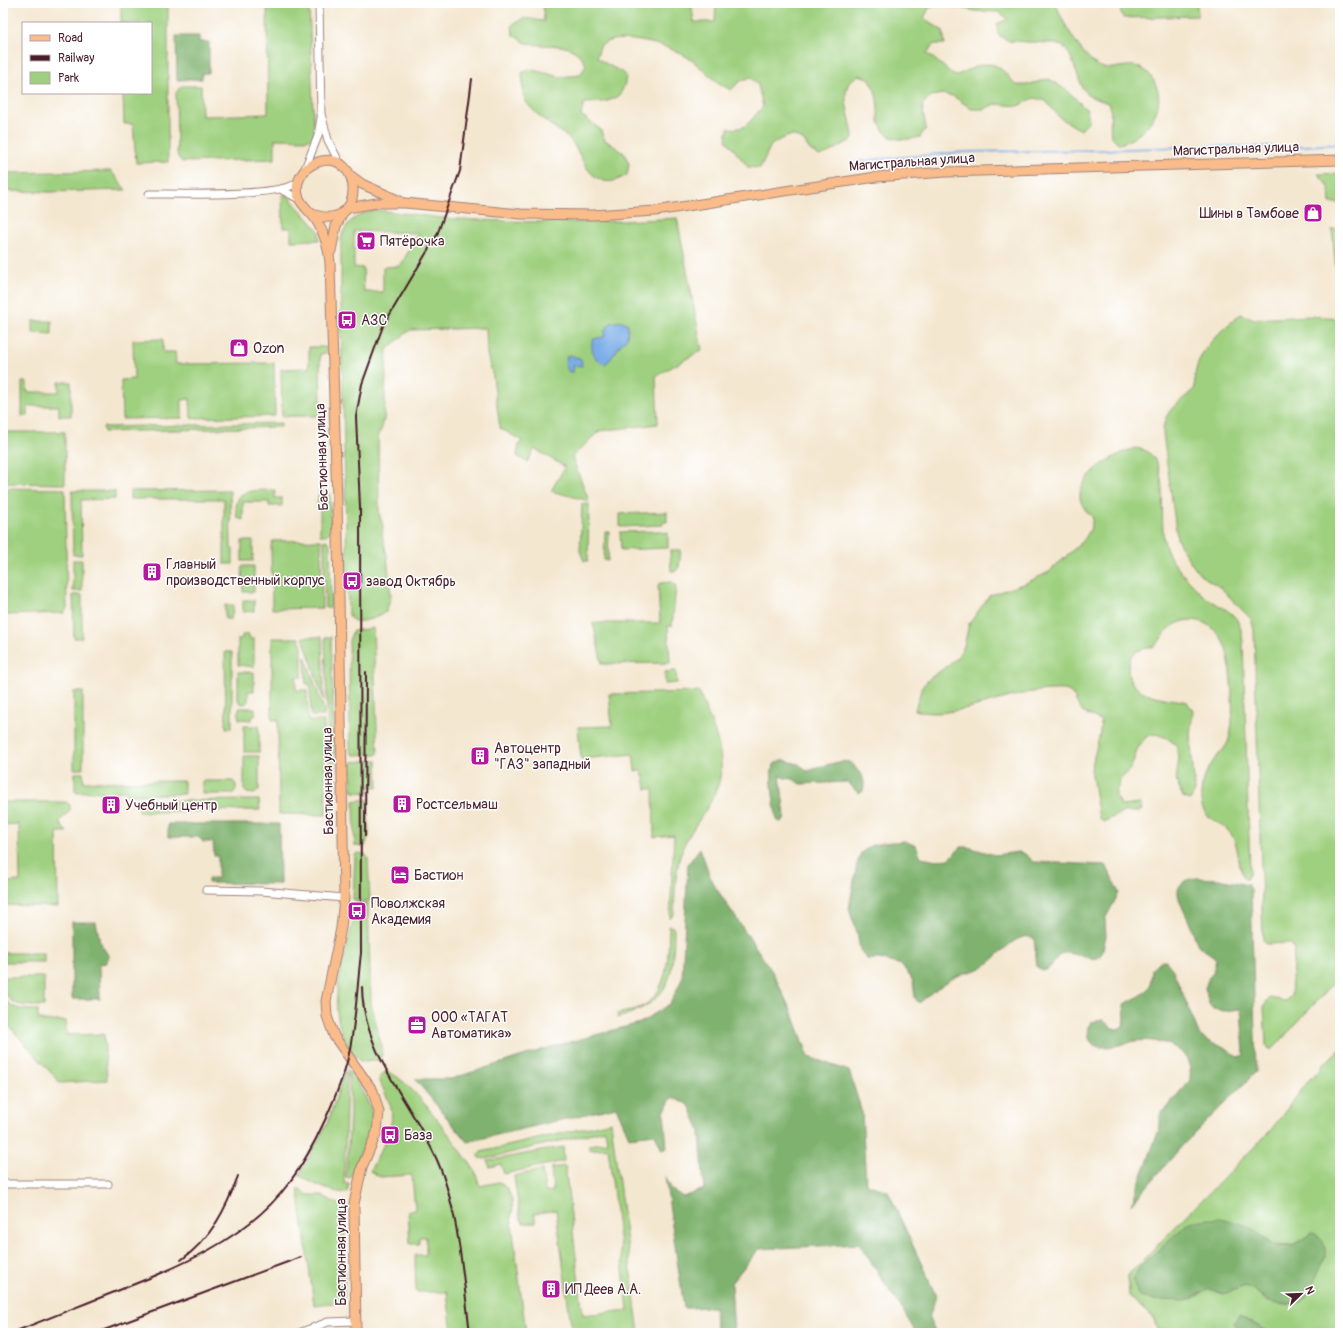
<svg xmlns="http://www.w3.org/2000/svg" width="1343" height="1336" viewBox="0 0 1343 1336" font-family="Pangolin,sans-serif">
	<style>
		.green { fill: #9fd07f; stroke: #747855; fill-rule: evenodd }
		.forest { fill: #7fb26e; stroke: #64684c }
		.water { fill: #7bade7; stroke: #626689 }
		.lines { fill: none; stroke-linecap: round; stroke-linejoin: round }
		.stream { stroke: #7bade7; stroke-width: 2 }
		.minor-casing { stroke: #9f837e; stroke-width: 9 }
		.major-casing { stroke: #9f837e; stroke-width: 11 }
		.minor { stroke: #fff; stroke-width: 7 }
		.major { stroke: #f9bc8a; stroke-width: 9 }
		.rail { stroke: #4a1f2b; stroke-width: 2 }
		.labels { text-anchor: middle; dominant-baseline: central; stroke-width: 3; stroke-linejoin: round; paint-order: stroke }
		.street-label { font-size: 14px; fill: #4a1f2b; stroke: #fff }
		.poi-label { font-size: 14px; fill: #4a1f2b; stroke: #fff; text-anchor: start }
	</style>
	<rect width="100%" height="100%" fill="#fff"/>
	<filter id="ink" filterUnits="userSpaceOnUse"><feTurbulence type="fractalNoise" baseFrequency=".025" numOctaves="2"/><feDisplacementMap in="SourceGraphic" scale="8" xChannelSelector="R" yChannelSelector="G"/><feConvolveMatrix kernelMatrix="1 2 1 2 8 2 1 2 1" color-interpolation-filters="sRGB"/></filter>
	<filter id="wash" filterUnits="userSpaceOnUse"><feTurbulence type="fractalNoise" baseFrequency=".012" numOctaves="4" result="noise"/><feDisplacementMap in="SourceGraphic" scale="16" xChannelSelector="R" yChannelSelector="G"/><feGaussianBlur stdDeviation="0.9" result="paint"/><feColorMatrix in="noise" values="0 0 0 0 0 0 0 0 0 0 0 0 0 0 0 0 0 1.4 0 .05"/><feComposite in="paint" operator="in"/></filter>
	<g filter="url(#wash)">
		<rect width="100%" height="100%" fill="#f4e7d0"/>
		<!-- green -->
		<g class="green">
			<path d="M121 3H168V162L136 163 133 124H124L123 93H151V23H121Z"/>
			<path d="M267 3H309L314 137 307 140 275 139V159L182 162 178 157 177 152 176 93 181 86H201L202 116 268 114Z"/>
			<path d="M543 3H691L694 22H715L716 3H1056C1060 19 1086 65 1104 68 1118 70 1135 59 1148 73 1173 101 1150 134 1120 144L1111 137C1109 125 1112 116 1110 104L1089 96 1082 87 1070 55 1063 46 1051 43 1009 41 998 35 997 24 1008 19 999 12 976 11 941 5 929 8 924 18 943 31 945 44H934L927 53 955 76C985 63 993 54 1015 85H1026L1049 79 1069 92 1087 110 1089 121 1081 130 1060 118 1046 101 1034 98 1018 106 995 104 984 109H972L953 96 942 94 931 96 922 105 926 128 920 137C905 141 887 142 880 124 877 117 879 108 877 100 876 92 873 86 870 79L859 75C856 77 851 80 849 83 840 98 853 121 853 139L830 152 819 156 810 150 803 140 792 135 781 139 771 145 760 168 748 167 726 140 728 128C750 131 749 119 763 107L758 85 750 77 739 82 731 90C712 81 704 68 687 57 668 45 633 37 612 40 608 41 604 44 600 46L597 57C606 65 616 68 626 75 624 103 607 102 584 103L581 115 600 129 605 140 624 153 629 164 627 175C620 179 612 183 604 181 582 174 582 150 567 137 555 127 530 113 524 97 522 92 523 80 522 73L529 69 561 77 580 75 586 65C573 37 547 50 524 42 521 40 517 37 513 35L512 25C527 14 528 20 544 21Z"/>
			<path d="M1118 3H1197L1198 16 1123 18Z"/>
			<path d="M111 171 126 190 48 192 3 191V173Z"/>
			<path d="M1340 173V203H1330L1329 187 1318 174Z"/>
			<path d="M282 195H287L319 231V240L291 241V228H283Z"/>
			<path d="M375 210C403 212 431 218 459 219 532 223 604 223 677 218L702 350 656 376 658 424 599 431 572 457 589 501 551 491 565 467 535 449 527 462 517 456 519 444 522 441 500 428 493 377 487 354 486 328 410 330 387 349 384 421H382V428L378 435 379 513 383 526 382 534 387 556 391 597 386 612 372 619 356 622 350 618 348 611 341 318V239C345 222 358 213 375 210ZM354 231 419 233 400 266 383 267V292H364L363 268 354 267Z"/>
			<path d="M1332 229H1340V315Z"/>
			<path d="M1241 314 1255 319 1312 316 1340 318V976L1272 1050H1269L1266 1045 1264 1007 1266 1002 1270 998 1285 1001 1291 996 1294 949 1290 943 1267 944 1263 940 1254 630 1251 619 1221 588 1202 576 1194 567 1182 549 1177 538 1163 433C1163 409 1180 403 1195 388 1191 355 1218 333 1241 314Z"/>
			<path d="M33 321H52V334L33 333Z"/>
			<path d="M163 339V352H175L176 364 274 363 275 416 191 418 190 399 182 400V418L122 419 121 380 134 379 133 340Z"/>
			<path d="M309 347H326V353L320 354 321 416H282L281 369 309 368Z"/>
			<path d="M22 382H27V392H59V382H71V416H59V406H28V416H22Z"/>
			<path d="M281 423V427L104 432 103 427Z"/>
			<path d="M3 432H65V484L3 483Z"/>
			<path d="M1136 448C1140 449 1145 450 1148 452 1172 470 1156 525 1167 551 1173 565 1193 586 1204 596 1215 605 1234 610 1239 624 1242 630 1242 637 1243 642L1250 872 1246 880C1237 869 1240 850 1233 837 1224 821 1206 822 1202 806 1198 788 1206 770 1217 756 1221 752 1226 747 1228 742 1235 725 1232 690 1230 672 1229 664 1229 657 1226 649 1218 624 1192 610 1169 629 1164 633 1161 640 1156 645 1150 649 1139 648 1133 654 1129 659 1128 664 1128 670 1129 698 1167 697 1187 702L1193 711 1190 734 1195 791 1190 800 1183 797 1176 781 1179 757 1176 745 1167 738 1156 734 1150 735 1145 738 1138 748 1131 768 1120 780 1119 786 1116 790V796L1122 806 1140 804 1142 810 1136 812H1124L1103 822 1099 818 1091 769 1100 733 1101 721C1095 716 1087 716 1082 711 1076 705 1076 695 1068 691 1064 689 1058 690 1053 690 1014 689 949 723 915 710L922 687 930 678 949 665 958 656 964 646 969 624 990 595 1026 583 1049 572 1084 540 1090 530 1093 518C1088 513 1080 505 1080 497 1078 475 1118 452 1136 448Z"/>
			<path d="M3 488 65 489 67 608 64 613 3 615Z"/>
			<path d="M323 489 328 491 330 494 331 531 326 535H320V507L317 504 319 490Z"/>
			<path d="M230 490 231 548 233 549V564H224V499H130V491Z"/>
			<path d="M275 490V498H282V506H269V502H243V520L237 518C232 487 251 491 275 490Z"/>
			<path d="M72 491H115V499L81 500 82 555H73Z"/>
			<path d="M582 504H589L588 561H584L580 551Z"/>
			<path d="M667 512V522H664L662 525 620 527V514Z"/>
			<path d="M662 531 663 533 668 532V548L621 550 620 532Z"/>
			<path d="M605 532H609L608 561 604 560Z"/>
			<path d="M321 540 322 608 272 609 271 545 273 541Z"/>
			<path d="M324 540 328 541 330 544 331 608H325Z"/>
			<rect x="242" y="541" width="11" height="20"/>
			<path d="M670 550H681L679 567 676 571H671Z"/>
			<rect x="73" y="560" width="9" height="31"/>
			<path d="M242 566H254V592H243Z"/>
			<path d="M671 582 676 586 672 626H668L670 663 602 664 593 623H660L658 585 661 583Z"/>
			<path d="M73 595H82V638H74Z"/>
			<path d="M243 600H254V611L243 612Z"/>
			<path d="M225 605H234L231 619H225Z"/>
			<path d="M373 628 378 754 354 755 352 754 350 750 349 640 353 631Z"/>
			<path d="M242 635H249L250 639H254V667L238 665V639H242Z"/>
			<path d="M303 637H322L324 701Z"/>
			<path d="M325 637H331L336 804 335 810 330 815Z"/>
			<path d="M272 638H299L302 646V677H296V690H307L308 721H324L326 815 279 814 278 720H272Z"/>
			<path d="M225 652H232V728H226Z"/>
			<path d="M305 656 324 710V716H311L310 684H306Z"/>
			<path d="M676 671 677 683 665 684V672Z"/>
			<path d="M238 672H254V691H248V701L245 704 240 703 238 700Z"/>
			<rect x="74" y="692" width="9" height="77"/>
			<path d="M699 692C708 716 723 744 721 771 718 801 695 821 683 847 675 868 675 892 674 914L670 919 674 835 654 837 653 789H646L644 776H642L641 770 635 771 633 754 581 759 578 727 612 726 609 694Z"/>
			<path d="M240 708H255V716H252V720L239 719 238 711Z"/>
			<rect x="244" y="726" width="15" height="26"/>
			<path d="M244 756H259V790L254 794 247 793 244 790Z"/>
			<path d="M377 760 378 787 369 786V793L354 792 352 789 351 762Z"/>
			<path d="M75 773H83L84 782 184 781V794L126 795V791L75 792Z"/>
			<path d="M202 781H233L236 785V789L233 794H202Z"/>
			<path d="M368 799 369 837H368L365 847 355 846 354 801Z"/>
			<path d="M259 800 260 810 139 812V801Z"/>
			<path d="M3 802H66L70 805V810L60 821V824L67 832H57L58 907 3 905V882L20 881 19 824 3 825Z"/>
			<path d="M357 853 365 854 368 858 370 901 353 900 355 855Z"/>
			<path d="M356 902 368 903 371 1003 382 1048V1055L379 1060 365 1062 360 1061C319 1016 342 973 353 921H355Z"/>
			<path d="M669 926H672L674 930C673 982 670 1000 618 1018L617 1014C628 1011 643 1009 651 1000 670 981 668 950 669 926Z"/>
			<rect x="3" y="953" width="41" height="9"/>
			<path d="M3 977H44V1006C20 1006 3 1007 3 977Z"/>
			<path d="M3 996C11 1010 23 1010 38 1010V1019H42V1021H66L67 1035 104 1034 107 1080 60 1083 3 1019Z"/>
			<path d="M1340 1048V1333H1274L1267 1331 1239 1316 1237 1330 1241 1333H1158L1154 1319 1129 1296 1128 1275 1270 1131 1310 1079ZM1312 1233 1325 1256 1308 1293 1300 1302 1285 1305 1268 1302 1253 1289 1245 1286 1223 1294 1208 1289 1190 1300H1153L1140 1266 1272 1245 1292 1246Z"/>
			<path d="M347 1068C360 1086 371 1101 373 1123L350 1178 346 1177 350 1115 349 1079Z"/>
			<path d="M345 1071 347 1074 344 1183 349 1184 347 1193C329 1192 314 1185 299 1175L327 1124Z"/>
			<path d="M387 1072C409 1076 454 1142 469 1162L475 1171 480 1186 499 1182C511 1189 515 1204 511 1217L526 1333H452L447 1292H416L415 1255H426V1237H419V1244H410L408 1211 415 1210 412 1175 380 1177 370 1171C380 1150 397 1128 390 1104 387 1095 381 1087 379 1078L382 1074Z"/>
			<path d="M611 1122 639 1333H572L556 1210 534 1214 536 1223H523L520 1217 514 1176 542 1170 545 1192 553 1191 551 1168 565 1166 583 1315 628 1310 608 1148 589 1150V1145L607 1142 605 1130 485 1159 479 1158 478 1155 481 1152Z"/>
			<path d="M563 1147 564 1161 504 1174 501 1164 490 1167 487 1161Z"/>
			<path d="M298 1188 308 1195H320L342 1206 345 1211 344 1298 341 1302 314 1305Z"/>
		</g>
		<!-- forest -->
		<g class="forest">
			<path d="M176 36H199V42H209V73H202V79L177 80Z"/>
			<path d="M783 760 799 764 805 770 808 771C818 768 840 759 850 762 854 764 855 768 858 771 864 776 865 783 863 791L858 793 848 782 800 784 793 779 784 778 780 775 785 817 784 820 780 822 777 820C775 811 769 774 773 766 775 762 780 761 783 760Z"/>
			<path d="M168 824H279L280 884 208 883V878H218V856H214L213 842H203L198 837H168Z"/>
			<path d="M905 841 916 846 921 857 937 860 949 859 961 847H968L995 855 1019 852 1025 854 1034 862 1106 865 1119 893 1105 919 1106 936 1102 953 1098 958C1086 960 1075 952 1063 953 1055 954 1056 968 1042 971L1037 967 1034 938C1015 930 998 959 983 967 976 971 967 972 960 975 944 982 932 993 919 1003L915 998 913 981 902 965 879 959H867L860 950 857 932 849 909 857 864 861 853 870 846 882 843Z"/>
			<path d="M700 848 712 882 773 973 794 1017 809 1057 849 1071 862 1112 866 1184 888 1191 936 1296 929 1318 936 1333H916L902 1309 859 1244 759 1249 731 1283 734 1333H716L715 1307 684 1308 665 1176 672 1190 683 1197 704 1189 700 1131 689 1105 672 1097 664 1112 667 1148 662 1150 655 1134 629 1137 616 1107 467 1142 415 1079H451L551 1047 640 1023 670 1004 682 979 688 864Z"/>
			<path d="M1196 878 1219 879 1248 885 1251 889 1256 1072 1182 1146 1131 1205 1160 1127V1115L1190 1080C1194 1047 1162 1038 1135 1041 1125 1043 1115 1047 1104 1047 1089 1048 1085 1034 1091 1022L1103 1020 1112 1028 1118 1029 1123 1026 1125 1020 1124 1004 1140 996 1150 987 1152 970 1160 961H1166L1173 970 1200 1036 1213 1044 1225 1047 1238 1057 1244 1055 1241 1009 1224 1011 1213 1009 1209 1004 1205 988 1209 977 1213 973 1216 959C1211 953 1204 951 1198 945 1194 937 1193 930 1189 922 1182 904 1165 883 1196 878Z"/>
			<path d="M72 922H96L100 942 109 957 106 963 99 964 100 999H72Z"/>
			<path d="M1221 1218 1246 1225 1276 1246H1292L1312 1233C1321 1235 1327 1246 1325 1255 1324 1262 1308 1294 1304 1300 1299 1303 1296 1302 1291 1303 1265 1308 1265 1293 1245 1286L1223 1294 1208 1289 1186 1301 1153 1300 1138 1295 1133 1280 1140 1266 1186 1225 1200 1220Z"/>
			<path d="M1239 1316 1267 1331 1274 1333H1241L1234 1323Z"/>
		</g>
		<!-- water -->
		<g class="water">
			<path d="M622 321 628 324 627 338C617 346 615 357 605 364 595 362 589 348 593 339L604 337 605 330 611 323Z"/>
			<path d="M571 355 581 360 582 366 574 365 573 372H569L565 365 567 356Z"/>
		</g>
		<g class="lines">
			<!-- stream -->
			<path class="stream" d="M857 161 965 152 1105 150 1204 146 1287 147 1340 144"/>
		</g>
	</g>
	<g filter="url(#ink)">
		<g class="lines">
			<!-- minor casing -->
			<g class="minor-casing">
				<g id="minor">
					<path d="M319 3 321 114 328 140 340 164"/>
					<path d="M304 171 318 136 321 118"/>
					<path d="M282 190 299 199"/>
					<path d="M149 194C177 194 278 197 297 183"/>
					<path d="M206 890 261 891 344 898"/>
					<path d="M3 1184H108"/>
					<path d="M299 1333 328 1322 355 1321"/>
				</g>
			</g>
			<!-- major casing -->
			<g class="major-casing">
				<g id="major">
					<path d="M351 176 362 184 400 201"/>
					<path d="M347 208 377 203H405L521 214 593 215 655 211 876 177 946 172 1340 160"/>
					<path d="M310 213C368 237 364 147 318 162 303 167 293 183 299 198 303 207 311 212 316 220 324 232 329 249 330 263L338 537 344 898 341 928 326 1001 327 1016 334 1036 373 1091 379 1112 377 1132 362 1167 354 1204 356 1333"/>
					<path d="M331 251 336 226 343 212"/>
				</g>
			</g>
			<!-- minor -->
			<use href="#minor" class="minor"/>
			<!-- major -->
			<use href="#major" class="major"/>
			<!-- rail -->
			<g class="rail">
				<path d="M365 836 366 672"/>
				<path d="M362 987C363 1054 411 1102 437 1160 459 1210 463 1279 470 1333"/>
				<path d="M181 1260C211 1239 226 1209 238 1176"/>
				<path d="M11 1333C45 1320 79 1306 112 1293 176 1268 247 1240 289 1183 304 1163 315 1142 325 1120 334 1100 343 1079 348 1058 356 1024 357 987 361 953L360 507 356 417 362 384 383 326 437 235 460 171 472 79"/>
				<path d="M96 1333 301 1257"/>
			</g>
		</g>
	</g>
	<!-- icons -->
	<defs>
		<g id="shop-square" transform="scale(1)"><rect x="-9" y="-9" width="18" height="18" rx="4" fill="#b5179e" stroke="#fff"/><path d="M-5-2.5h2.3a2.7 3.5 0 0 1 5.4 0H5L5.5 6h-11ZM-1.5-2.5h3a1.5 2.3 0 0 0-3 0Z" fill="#fff"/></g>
		<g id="supermarket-square" transform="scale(1)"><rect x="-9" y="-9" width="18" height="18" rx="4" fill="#b5179e" stroke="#fff"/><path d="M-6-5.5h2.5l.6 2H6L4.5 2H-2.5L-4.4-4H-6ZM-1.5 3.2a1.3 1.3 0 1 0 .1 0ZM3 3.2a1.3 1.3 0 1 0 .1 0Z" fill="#fff"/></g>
		<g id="bus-square" transform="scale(1)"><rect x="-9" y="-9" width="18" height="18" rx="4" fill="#b5179e" stroke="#fff"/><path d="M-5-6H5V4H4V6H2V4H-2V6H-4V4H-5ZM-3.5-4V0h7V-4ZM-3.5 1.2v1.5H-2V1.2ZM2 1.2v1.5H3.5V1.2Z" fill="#fff"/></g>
		<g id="building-square" transform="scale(1)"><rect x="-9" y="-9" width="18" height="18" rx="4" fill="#b5179e" stroke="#fff"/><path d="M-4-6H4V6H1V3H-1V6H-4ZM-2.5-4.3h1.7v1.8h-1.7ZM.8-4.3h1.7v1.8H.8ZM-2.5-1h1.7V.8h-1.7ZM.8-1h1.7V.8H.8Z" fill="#fff"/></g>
		<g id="hotel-square" transform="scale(1)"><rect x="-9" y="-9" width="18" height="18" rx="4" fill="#b5179e" stroke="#fff"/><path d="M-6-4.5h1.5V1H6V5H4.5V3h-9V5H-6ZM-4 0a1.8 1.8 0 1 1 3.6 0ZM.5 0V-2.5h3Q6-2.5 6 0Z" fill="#fff"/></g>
		<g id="office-square" transform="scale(1)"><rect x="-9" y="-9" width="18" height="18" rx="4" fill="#b5179e" stroke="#fff"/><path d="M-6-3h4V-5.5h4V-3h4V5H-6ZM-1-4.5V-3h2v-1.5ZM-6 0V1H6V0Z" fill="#fff"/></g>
	</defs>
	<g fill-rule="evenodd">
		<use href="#shop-square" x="1313" y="213"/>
		<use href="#supermarket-square" x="366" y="241"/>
		<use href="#bus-square" x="347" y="320"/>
		<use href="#shop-square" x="239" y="348"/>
		<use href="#building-square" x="152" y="572"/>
		<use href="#bus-square" x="352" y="581"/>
		<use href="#building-square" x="480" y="756"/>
		<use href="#building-square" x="402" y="804"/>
		<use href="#building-square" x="111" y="805"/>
		<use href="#hotel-square" x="400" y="875"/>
		<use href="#bus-square" x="357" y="911"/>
		<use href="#office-square" x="417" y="1025"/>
		<use href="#bus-square" x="390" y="1135"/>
		<use href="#building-square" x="551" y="1289"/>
	</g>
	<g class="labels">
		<!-- street labels -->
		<g class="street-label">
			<text transform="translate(1236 149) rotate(-2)">Магистральная улица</text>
			<text transform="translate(912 162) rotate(-4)">Магистральная улица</text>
			<text transform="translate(322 457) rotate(-92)">Бастионная улица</text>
			<text transform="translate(328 781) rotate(-91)">Бастионная улица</text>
			<text transform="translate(341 1252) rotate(-90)">Бастионная улица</text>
		</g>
		<!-- poi labels -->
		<g class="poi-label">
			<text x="1299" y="213" text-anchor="end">Шины в Тамбове</text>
			<text x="380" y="241">Пятёрочка</text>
			<text x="361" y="320">АЗС</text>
			<text x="253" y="348">Ozon</text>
			<text x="166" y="564">Главный<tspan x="166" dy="16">производственный корпус</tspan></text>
			<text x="366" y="581">завод Октябрь</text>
			<text x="494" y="748">Автоцентр<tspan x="494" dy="16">"ГАЗ" западный</tspan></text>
			<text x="416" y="804">Ростсельмаш</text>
			<text x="125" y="805">Учебный центр</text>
			<text x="414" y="875">Бастион</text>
			<text x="371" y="903">Поволжская<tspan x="371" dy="16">Академия</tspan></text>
			<text x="431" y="1017">ООО «ТАГАТ<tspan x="431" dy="16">Автоматика»</tspan></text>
			<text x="404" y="1135">База</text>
			<text x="565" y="1289">ИП Деев А.А.</text>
		</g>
	</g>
	<!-- margin -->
	<rect width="1343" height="1336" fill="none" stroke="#fff" stroke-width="16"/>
	<!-- legend -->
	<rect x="22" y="22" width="130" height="72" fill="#ffffff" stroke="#b7a5aa"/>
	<rect x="30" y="35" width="20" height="6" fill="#f9bc8a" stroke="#b7a5aa"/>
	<text x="58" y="42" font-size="12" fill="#4a1f2b">Road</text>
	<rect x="30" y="55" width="20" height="6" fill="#4a1f2b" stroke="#b7a5aa"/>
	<text x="58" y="62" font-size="12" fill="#4a1f2b">Railway</text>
	<rect x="30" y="72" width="20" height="12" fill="#9fd07f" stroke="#b7a5aa"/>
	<text x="58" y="82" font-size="12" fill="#4a1f2b">Park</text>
	<!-- north arrow -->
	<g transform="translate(1301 1294) rotate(67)" stroke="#ffffff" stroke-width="3" paint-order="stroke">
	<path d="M0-3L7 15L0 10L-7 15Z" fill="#4a1f2b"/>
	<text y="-6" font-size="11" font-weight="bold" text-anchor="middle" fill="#4a1f2b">N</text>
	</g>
</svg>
